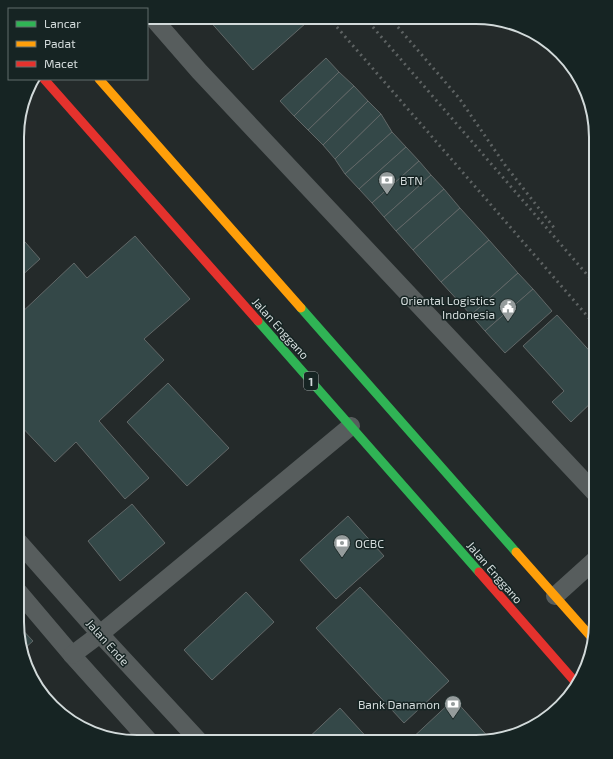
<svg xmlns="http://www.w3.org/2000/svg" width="613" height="759" viewBox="0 0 613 759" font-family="'Exo 2',sans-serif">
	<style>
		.building { fill: #344848; stroke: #626868 }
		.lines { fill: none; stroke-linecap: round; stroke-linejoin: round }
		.lane { stroke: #575d5d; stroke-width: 18 }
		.fast { stroke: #30b455; stroke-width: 9 }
		.slow { stroke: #ff9f0a; stroke-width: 9 }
		.jam { stroke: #e5322d; stroke-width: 9 }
		.rail { stroke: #5e6363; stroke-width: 3; stroke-dasharray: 2 4; stroke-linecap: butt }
		.labels { text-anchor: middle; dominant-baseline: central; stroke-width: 3; stroke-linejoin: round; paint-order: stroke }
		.shield { fill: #162423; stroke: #9aa3a3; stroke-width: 1 }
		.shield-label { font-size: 11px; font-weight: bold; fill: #d2dada }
		.poi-label { font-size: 12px; fill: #d2dada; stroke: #162423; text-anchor: start }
		.street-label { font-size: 12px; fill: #d2dada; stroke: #162423 }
		.rim { fill: none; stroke: #d2dada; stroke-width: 2 }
	</style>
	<rect width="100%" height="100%" fill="#242a2a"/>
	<!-- building -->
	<g class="building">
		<path d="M211 17H301L306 23 253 70 208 19Z"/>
		<path d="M326 58 339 72 294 116 280 101Z"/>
		<path d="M339 72 354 86 308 130 294 116Z"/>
		<path d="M354 86 368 101 323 145 308 130Z"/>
		<path d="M368 101 381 114 335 159 323 145Z"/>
		<path d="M381 114 392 132 345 174 335 159Z"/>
		<path d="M392 132 406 147 359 189 345 174Z"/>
		<path d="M406 147 419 161 372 203 359 189Z"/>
		<path d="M419 161 431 175 384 217 372 203Z"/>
		<path d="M431 175 444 189 396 231 384 217Z"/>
		<path d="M444 189 460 208 413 250 396 231Z"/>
		<path d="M460 208 489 240 441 282 413 250Z"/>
		<path d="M18 234 40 259 18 279Z"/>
		<path d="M135 236 190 299 144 339 164 360 99 421 149 478 125 499 76 442 55 462 17 422 18 316 74 263 87 278Z"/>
		<path d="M489 240 518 273 471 315 441 282Z"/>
		<path d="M518 273 533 289 485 331 471 315Z"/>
		<path d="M533 289 552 311 505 353 485 331Z"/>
		<path d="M557 315 596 358V398L571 422 552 402 564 391 523 346Z"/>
		<path d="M168 383 229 448 187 486 127 422Z"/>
		<path d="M132 504 165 543 120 581 88 541Z"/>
		<path d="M348 516 384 556 336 599 300 560Z"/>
		<path d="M360 587 449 681 404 723 316 628Z"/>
		<path d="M246 592 274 622 212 680 184 650Z"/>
		<path d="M18 625 33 641 24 649Z"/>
		<path d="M454 699 491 740 484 742H408Z"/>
		<path d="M340 708 371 742H304Z"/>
	</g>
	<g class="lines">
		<!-- lane -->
		<g class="lane">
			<path d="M152 17 199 71 596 494"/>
			<path d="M17 540 100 634 200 742"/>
			<path d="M17 590 72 655 150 742"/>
			<path d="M555 596 596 559"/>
			<path d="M72 655 100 634 351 426"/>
		</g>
		<!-- fast -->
		<g class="fast">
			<path d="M301 308 516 552"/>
			<path d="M258 321 479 572"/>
		</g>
		<!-- slow -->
		<g class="slow">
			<path d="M99 79 301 308"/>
			<path d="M516 552 593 639"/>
		</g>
		<!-- jam -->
		<g class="jam">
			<path d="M44 79 258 321"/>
			<path d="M479 572 577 684"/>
		</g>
		<!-- rail -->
		<g class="rail">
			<path d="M329 18 596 326"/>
			<path d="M365 18 596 285"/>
			<path d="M390 18 459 98 505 165 555 229"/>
		</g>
	</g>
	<!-- icons -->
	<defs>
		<g id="bank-pin" transform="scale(0.9)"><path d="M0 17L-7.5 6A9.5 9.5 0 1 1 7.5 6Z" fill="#959c9c" stroke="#162423"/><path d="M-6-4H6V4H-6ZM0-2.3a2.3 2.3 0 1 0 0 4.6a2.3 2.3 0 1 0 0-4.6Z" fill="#fff"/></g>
		<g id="civic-pin" transform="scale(0.9)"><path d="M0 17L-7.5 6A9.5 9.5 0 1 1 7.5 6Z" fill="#959c9c" stroke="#162423"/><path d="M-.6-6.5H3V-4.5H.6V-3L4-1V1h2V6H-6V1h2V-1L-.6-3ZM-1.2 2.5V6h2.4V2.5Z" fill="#fff"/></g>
	</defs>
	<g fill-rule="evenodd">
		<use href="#bank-pin" x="387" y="180"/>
		<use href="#civic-pin" x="508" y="307"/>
		<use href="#bank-pin" x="342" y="543"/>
		<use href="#bank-pin" x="453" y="704"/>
	</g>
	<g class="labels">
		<!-- shield labels -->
		<rect class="shield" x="304" y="372" width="14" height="18" rx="3"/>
		<g class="shield-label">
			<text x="311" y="381">1</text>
		</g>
		<!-- poi labels -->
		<g class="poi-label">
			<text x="400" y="180">BTN</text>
			<text x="495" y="300" text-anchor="end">Oriental Logistics<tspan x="495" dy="14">Indonesia</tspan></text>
			<text x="355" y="543">OCBC</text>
			<text x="440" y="704" text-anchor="end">Bank Danamon</text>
		</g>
		<!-- street labels -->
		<g class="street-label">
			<text transform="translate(281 328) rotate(48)">Jalan Enggano</text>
			<text transform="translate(495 572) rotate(49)">Jalan Enggano</text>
			<text transform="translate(108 642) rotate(48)">Jalan Ende</text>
		</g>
	</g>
	<!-- crop -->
	<path d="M0 0H613V759H0ZM137 24H476A113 113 0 0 1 589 137V622A113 113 0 0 1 476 735H137A113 113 0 0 1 24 622V137A113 113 0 0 1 137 24Z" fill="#162423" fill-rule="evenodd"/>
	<path class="rim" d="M137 24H476A113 113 0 0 1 589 137V622A113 113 0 0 1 476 735H137A113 113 0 0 1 24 622V137A113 113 0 0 1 137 24Z"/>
	<!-- legend -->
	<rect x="8" y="8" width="140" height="72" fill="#162423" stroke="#616d6c"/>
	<rect x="16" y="21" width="20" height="6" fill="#30b455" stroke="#616d6c"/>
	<text x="44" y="28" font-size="12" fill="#d2dada">Lancar</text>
	<rect x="16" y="41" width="20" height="6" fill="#ff9f0a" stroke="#616d6c"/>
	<text x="44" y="48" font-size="12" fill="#d2dada">Padat</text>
	<rect x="16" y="61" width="20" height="6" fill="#e5322d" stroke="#616d6c"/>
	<text x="44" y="68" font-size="12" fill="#d2dada">Macet</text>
</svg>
